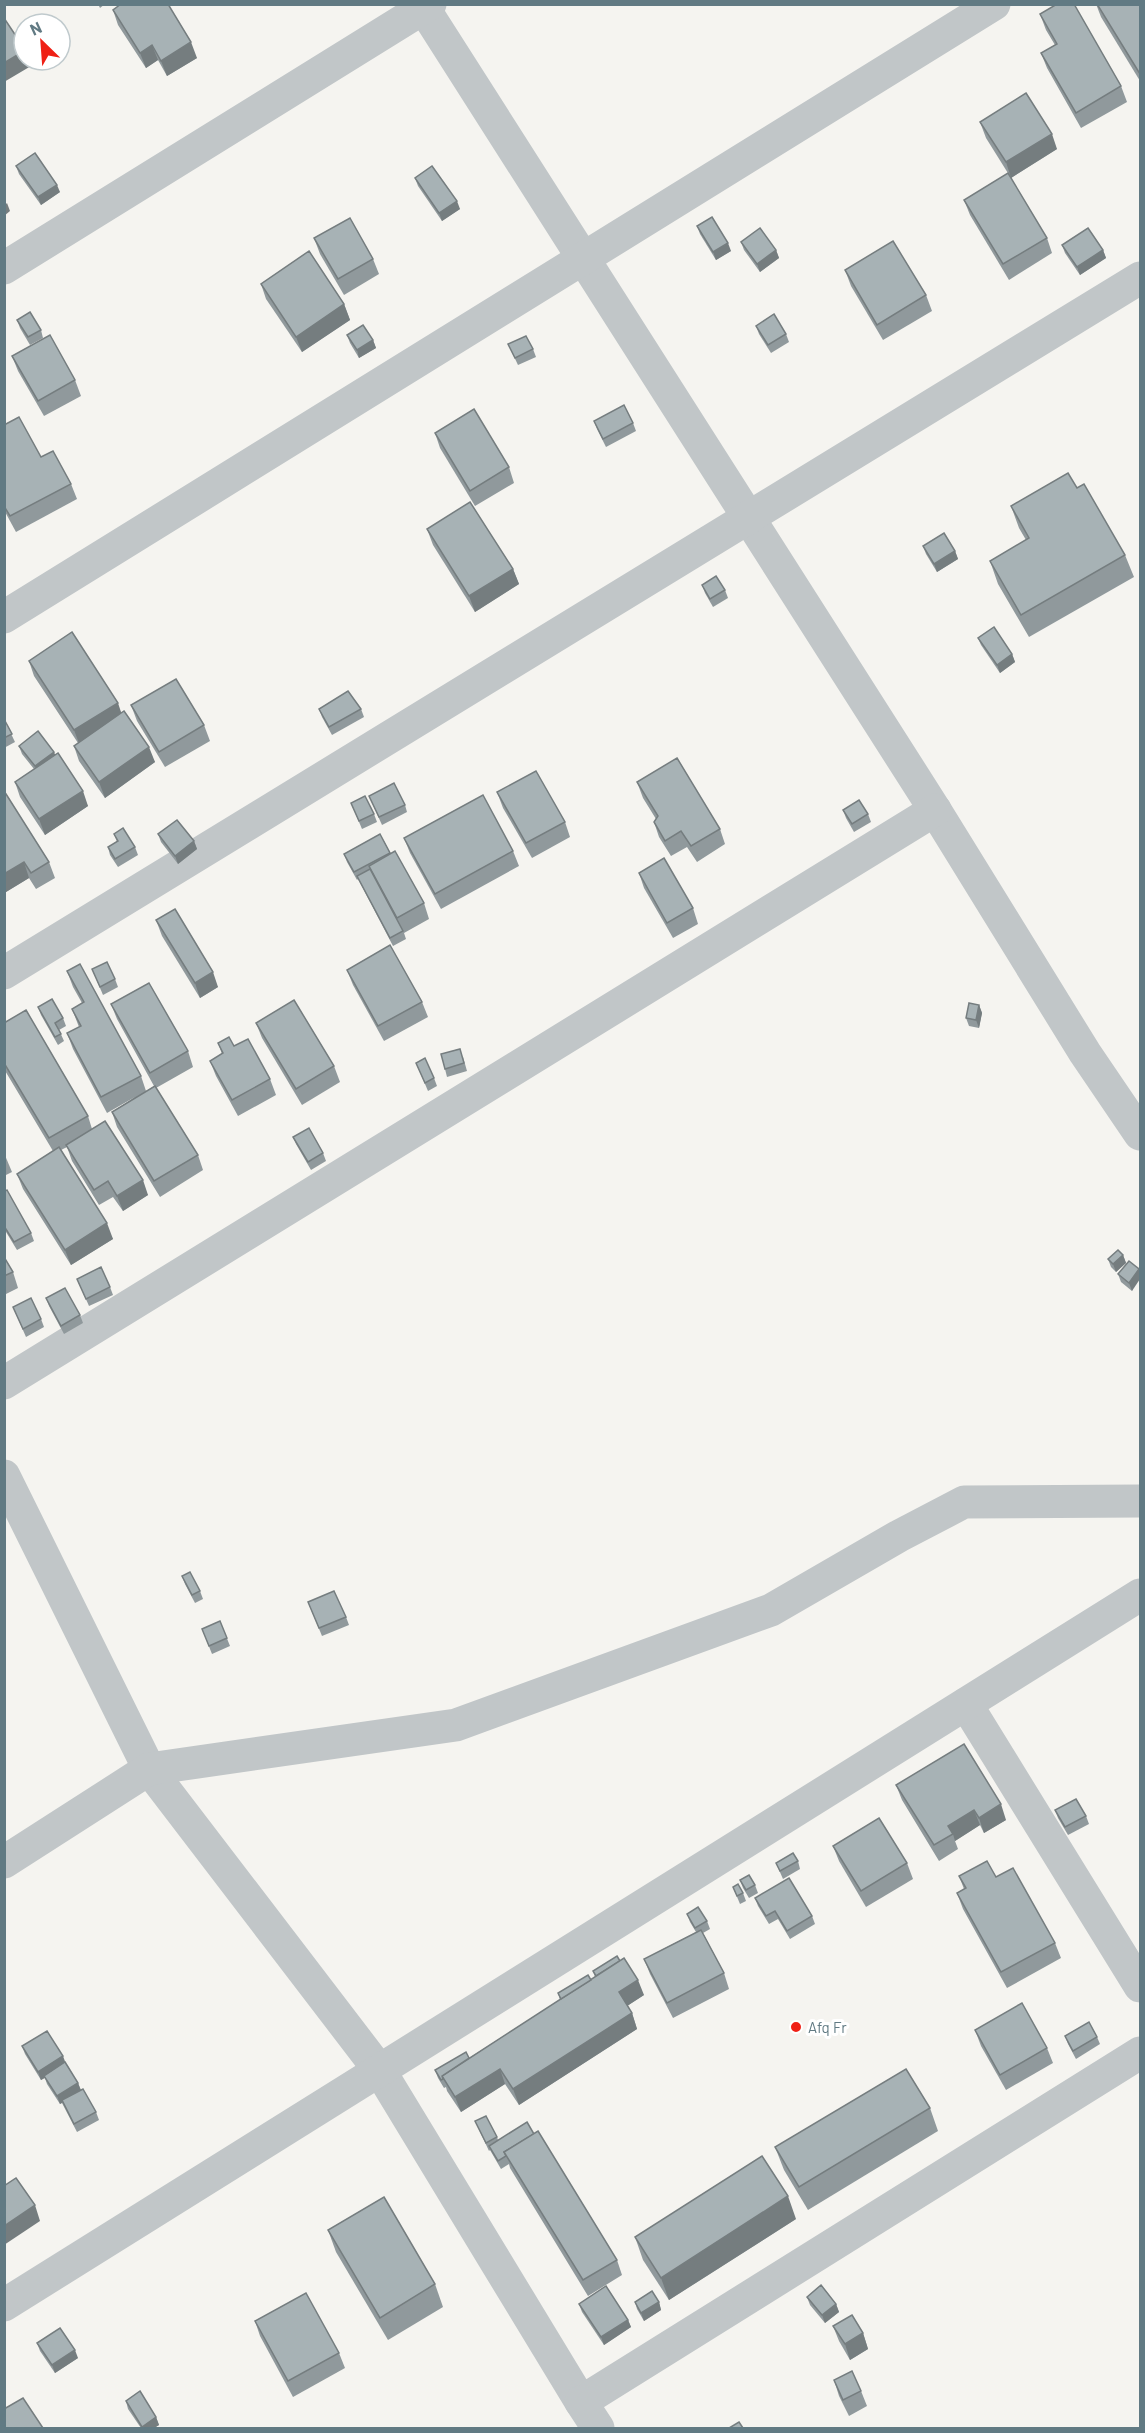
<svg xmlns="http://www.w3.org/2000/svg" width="1145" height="2433" viewBox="0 0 1145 2433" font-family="Barlow,sans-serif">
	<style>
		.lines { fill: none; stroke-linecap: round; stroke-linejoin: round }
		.street { stroke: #c1c6c8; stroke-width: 33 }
		.wall { fill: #90999c }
		.shaded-wall { fill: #757d7f }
		.building { fill: #a7b2b5; stroke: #757d7f; stroke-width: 1.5 }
		.poi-dot { fill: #ef2015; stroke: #fff; stroke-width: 2 }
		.labels { text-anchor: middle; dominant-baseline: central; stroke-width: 6; stroke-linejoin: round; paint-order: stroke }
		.poi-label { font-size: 15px; fill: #617a83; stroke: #fff; text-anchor: start }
	</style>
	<rect width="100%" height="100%" fill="#f5f4f0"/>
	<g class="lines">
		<!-- street -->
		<g class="street">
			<path d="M421 4 935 810 1085 1053 1140 1134"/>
			<path d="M4 268 430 4"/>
			<path d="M4 617 994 4"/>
			<path d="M4 973 1140 278"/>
			<path d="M4 1383 935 810"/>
			<path d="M4 1476 149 1769 380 2071 581 2402 1140 2053"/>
			<path d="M966 1704 1140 1986"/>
			<path d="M4 1862 149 1769 456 1725 771 1610 899 1536 964 1502 1140 1501"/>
			<path d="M4 2305 1140 1595"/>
			<path d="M581 2402 598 2428"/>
		</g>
	</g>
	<!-- wall -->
	<g class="wall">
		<path d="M98 4H105L100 8Z"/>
		<path d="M1096 4H1140V81L1101 17Z"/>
		<path d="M113 10 197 58 167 76 158 60 146 68 118 25Z"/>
		<path d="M1040 14 1121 86 1127 102 1081 128 1047 68 1041 53 1055 45 1046 30Z"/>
		<path d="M980 122 1057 149 1011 178 986 138Z"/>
		<path d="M16 166 60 192 41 205 19 174Z"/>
		<path d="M415 178 460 209 442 221 418 186Z"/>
		<path d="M964 200 1047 238 1052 253 1009 280 970 215Z"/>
		<path d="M697 226 731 251 716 260 700 234Z"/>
		<path d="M314 238 373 259 379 274 344 295 320 254Z"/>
		<path d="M741 242 776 250 779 258 760 272 744 250Z"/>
		<path d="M1062 245 1103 250 1106 258 1080 275 1065 253Z"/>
		<path d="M845 270 926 295 932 311 883 340 851 286Z"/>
		<path d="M261 284 344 304 350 320 302 352 266 299Z"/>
		<path d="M17 320 41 330 43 338 30 345 20 328Z"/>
		<path d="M756 326 786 334 789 342 771 353 759 334Z"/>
		<path d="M347 335 373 340 376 348 359 358 350 343Z"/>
		<path d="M508 344 533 349 536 357 518 365Z"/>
		<path d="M12 356 75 380 81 396 44 416 18 371Z"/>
		<path d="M594 421 633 423 636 431 606 447 597 429Z"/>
		<path d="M4 425 71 484 77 499 16 532 4 510Z"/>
		<path d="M435 433 509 467 514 483 475 506 440 448Z"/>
		<path d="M1077 488 1125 555 1134 577 1029 637 998 584 990 561 1026 540 1019 528 1011 506Z"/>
		<path d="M427 529 513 569 519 584 475 612 433 545Z"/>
		<path d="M923 546 955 551 958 559 937 572 926 554Z"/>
		<path d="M702 585 725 590 728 598 713 607 705 593Z"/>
		<path d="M978 638 1012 654 1015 662 1000 673 981 645Z"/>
		<path d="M29 661 121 712 155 762 105 798 79 761 74 746 78 743 34 676Z"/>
		<path d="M131 705 204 725 210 741 165 767 137 721Z"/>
		<path d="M319 709H361L364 717 332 735 322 717Z"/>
		<path d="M4 719 15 742 4 748Z"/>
		<path d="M19 746 55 755 88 806 45 835 20 797 15 782 34 769 22 754Z"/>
		<path d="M637 782 720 829 725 844 697 862 687 847 671 856 659 837 654 822 656 819 643 798Z"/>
		<path d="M497 792 565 822 570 837 532 858 503 808Z"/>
		<path d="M4 796 49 862 55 878 36 889 29 878 6 892 4 889Z"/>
		<path d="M369 796 405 805 407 812 382 825Z"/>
		<path d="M351 803 374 814 377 822 362 829Z"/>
		<path d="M843 810 868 814 871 822 854 832 846 818Z"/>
		<path d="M114 834 135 847 138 855 118 867 110 855 108 847 117 842Z"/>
		<path d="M158 834 194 841 197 849 178 864 161 842Z"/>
		<path d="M380 834 391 854 424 903 429 919 404 933 406 939 393 946 358 879 357 880 347 862 344 854Z"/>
		<path d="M404 838 513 851 519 866 441 909 410 853Z"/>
		<path d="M639 873 693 908 698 924 673 938 644 888Z"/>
		<path d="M156 920 218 987 200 998 162 936Z"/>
		<path d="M92 969 115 979 118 987 103 995Z"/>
		<path d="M347 970 422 1002 428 1017 384 1041 353 985Z"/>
		<path d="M67 971 141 1076 146 1091 154 1086 117 1019 111 1004 188 1051 193 1067 156 1088 198 1155 203 1170 160 1197 117 1127 112 1112 135 1097 107 1113 73 1049 67 1033 79 1027 72 1009 82 1003 73 987Z"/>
		<path d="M979 1005 982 1013 979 1028 969 1026 966 1018Z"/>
		<path d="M38 1007 63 1018 66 1026 59 1030 64 1041 58 1045 41 1015Z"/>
		<path d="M4 1023 88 1116 92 1129 148 1195 123 1211 113 1197 99 1205 72 1161 67 1147 61 1150 113 1239 71 1265 23 1189 17 1174 53 1151 4 1069Z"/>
		<path d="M256 1023 334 1066 340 1082 302 1105 262 1038Z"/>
		<path d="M218 1043 234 1046 270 1079 276 1095 238 1116 216 1076 210 1061 222 1054Z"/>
		<path d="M463 1057 467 1071 447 1077 445 1069Z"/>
		<path d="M416 1063 434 1078 437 1086 428 1091Z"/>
		<path d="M293 1137 323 1153 326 1161 311 1170 296 1144Z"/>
		<path d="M4 1153 12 1172 4 1176Z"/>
		<path d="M4 1192 31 1233 34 1241 17 1250 6 1232 4 1233Z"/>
		<path d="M1123 1255 1126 1263 1116 1272 1111 1267 1108 1259Z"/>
		<path d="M4 1257 13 1272 18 1288 4 1295Z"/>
		<path d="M1139 1269 1132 1291 1121 1282 1118 1274Z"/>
		<path d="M77 1279 110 1287 113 1295 89 1306Z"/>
		<path d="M46 1298 80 1315 83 1323 64 1334 49 1306Z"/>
		<path d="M13 1307 41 1319 44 1327 26 1337Z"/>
		<path d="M182 1576 200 1591 203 1599 195 1603 185 1584Z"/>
		<path d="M308 1602 346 1617 349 1625 322 1636Z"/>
		<path d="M220 1621 230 1646 212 1654 202 1629Z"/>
		<path d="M896 1785 1006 1820 984 1833 980 1825 955 1841 958 1849 939 1861 902 1800Z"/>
		<path d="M1055 1810 1086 1816 1089 1824 1068 1835 1058 1818Z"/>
		<path d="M833 1846 907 1863 913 1879 866 1907 839 1861Z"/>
		<path d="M798 1861 800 1869 783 1879 776 1863Z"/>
		<path d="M959 1876 996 1877 1055 1943 1061 1958 1007 1988 963 1909 957 1893 964 1889Z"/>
		<path d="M740 1880 755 1885 758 1893 749 1898 743 1888Z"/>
		<path d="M733 1887 743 1893 746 1901 740 1904Z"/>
		<path d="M755 1898 812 1916 815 1924 790 1939 778 1919 769 1924 758 1906Z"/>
		<path d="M687 1914 707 1921 710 1929 703 1933 724 1973 729 1989 673 2018 650 1974 644 1959 696 1932 690 1922Z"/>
		<path d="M593 1971 644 1995 627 2006 632 2013 637 2029 519 2105 505 2084 461 2112 447 2091 446 2087 444 2088 438 2078 435 2070 469 2058 560 2000 558 1993 591 1980 595 1977Z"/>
		<path d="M975 2030 1047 2048 1053 2063 1006 2090 981 2046Z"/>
		<path d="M1065 2036 1097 2037 1100 2044 1076 2059 1068 2044Z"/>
		<path d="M22 2046 66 2064 78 2083 81 2090 96 2112 99 2120 77 2132 62 2103 60 2104 47 2084 45 2078 41 2080 25 2054Z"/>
		<path d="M930 2108 938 2131 808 2210 784 2170 775 2147Z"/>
		<path d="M475 2121 497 2137 498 2140 534 2134 617 2260 622 2275 588 2296 510 2168 509 2164 501 2169 490 2150 489 2151Z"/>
		<path d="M796 2219 669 2300 643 2260 635 2237Z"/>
		<path d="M328 2230 435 2284 443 2307 388 2340 336 2252Z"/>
		<path d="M807 2297 836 2304 839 2312 825 2323 810 2305Z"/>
		<path d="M635 2302H659L661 2310 644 2321 637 2309Z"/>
		<path d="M579 2304 628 2320 631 2327 604 2345 582 2312Z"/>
		<path d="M255 2321 339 2353 345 2368 293 2397 260 2336Z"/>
		<path d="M833 2326 863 2333 868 2349 850 2360 839 2341Z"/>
		<path d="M37 2343 78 2358 55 2373 40 2351Z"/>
		<path d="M834 2380 861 2391 867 2406 849 2416 839 2396Z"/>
		<path d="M126 2401 156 2417 159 2425 154 2428H141L128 2409Z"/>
	</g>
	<!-- shaded-wall -->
	<g class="shaded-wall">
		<path d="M191 42 197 58 167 76 161 61Z"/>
		<path d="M152 45 158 60 146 68 140 53Z"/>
		<path d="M24 51V60H29L31 66 4 82V63Z"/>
		<path d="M1052 134 1057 149 1011 178 1006 162Z"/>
		<path d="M57 185 60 192 41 205 38 197Z"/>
		<path d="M457 201 460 209 442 221 439 213Z"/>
		<path d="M7 203 10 211 4 216V206Z"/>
		<path d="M728 243 731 251 716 260 713 252Z"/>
		<path d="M776 250 779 258 760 272 757 264Z"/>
		<path d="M1103 250 1106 258 1080 275 1077 267Z"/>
		<path d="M344 304 350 320 302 352 296 337Z"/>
		<path d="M373 340 376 348 359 358 357 350Z"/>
		<path d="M955 551 958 559 937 572 934 564Z"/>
		<path d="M513 569 519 584 475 612 469 596Z"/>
		<path d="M1012 654 1015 662 1000 673 997 665Z"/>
		<path d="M118 703 123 718 80 746 74 730Z"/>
		<path d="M149 747 155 762 105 798 99 782Z"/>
		<path d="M54 752 57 759 38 774 35 766Z"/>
		<path d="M83 791 88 806 45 835 39 819Z"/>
		<path d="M194 841 197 849 178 864 175 856Z"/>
		<path d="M24 862 29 878 6 892 4 887V874Z"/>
		<path d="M213 972 218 987 200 998 195 983Z"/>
		<path d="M979 1005 982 1013 979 1028 976 1020Z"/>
		<path d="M143 1180 148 1195 123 1211 117 1196Z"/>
		<path d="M107 1223 113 1239 71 1265 65 1250Z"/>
		<path d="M1123 1255 1126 1263 1116 1272 1113 1264Z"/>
		<path d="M1139 1269 1140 1272V1279L1132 1291 1129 1283Z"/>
		<path d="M1001 1804 1006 1820 984 1833 979 1818Z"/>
		<path d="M974 1810 980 1825 955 1841 953 1834 948 1826Z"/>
		<path d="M638 1980 644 1995 624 2008 619 1992Z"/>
		<path d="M632 2013 637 2029 519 2105 513 2089Z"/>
		<path d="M63 2056 66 2064 41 2080 38 2072Z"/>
		<path d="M500 2069 505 2084 461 2112 455 2097Z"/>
		<path d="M78 2083 81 2091 60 2104 57 2096Z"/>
		<path d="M788 2196 796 2219 669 2300 661 2278Z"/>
		<path d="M35 2205 40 2221 4 2245V2226Z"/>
		<path d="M659 2302 661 2310 644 2321 641 2313Z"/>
		<path d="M836 2304 839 2312 825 2323 822 2315Z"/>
		<path d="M628 2320 631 2327 604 2345 601 2337Z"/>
		<path d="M863 2333 868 2349 850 2360 845 2344Z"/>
		<path d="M75 2350 78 2358 55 2373 52 2365Z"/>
		<path d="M156 2417 159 2425 154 2428H142V2427Z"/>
	</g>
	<!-- building -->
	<g class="building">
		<path d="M121 4H168L191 42 161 61 152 45 140 53 113 10Z"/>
		<path d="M1057 4H1074L1121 86 1076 113 1041 53 1057 44 1040 14Z"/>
		<path d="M1097 4H1140V74Z"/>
		<path d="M4 18 24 48V51L4 63Z"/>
		<path d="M1026 93 1052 134 1006 162 980 122Z"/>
		<path d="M35 153 57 185 38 197 16 166Z"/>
		<path d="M432 166 457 201 439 213 415 178Z"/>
		<path d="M1008 173 1047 238 1003 264 964 200Z"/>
		<path d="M712 217 728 243 713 252 697 226Z"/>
		<path d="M350 218 373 259 338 279 314 238Z"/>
		<path d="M760 228 776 250 757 264 741 242Z"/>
		<path d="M1088 228 1103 250 1077 267 1062 245Z"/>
		<path d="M893 241 926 295 877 325 845 270Z"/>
		<path d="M309 251 344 304 296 337 261 284Z"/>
		<path d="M30 312 41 330 28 337 17 320Z"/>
		<path d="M774 314 786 334 768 345 756 326Z"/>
		<path d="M363 325 373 340 357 350 347 335Z"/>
		<path d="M50 335 75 380 38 401 12 356Z"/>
		<path d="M526 336 533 349 515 358 508 344Z"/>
		<path d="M624 405 633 423 603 439 594 421Z"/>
		<path d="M474 409 509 467 470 491 435 433Z"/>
		<path d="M19 417 41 457 53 451 71 484 10 516 4 506V425Z"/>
		<path d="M1068 473 1077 488 1084 484 1125 555 1021 615 990 561 1029 538 1011 506Z"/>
		<path d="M470 502 513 569 469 596 427 529Z"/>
		<path d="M944 533 955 551 934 564 923 546Z"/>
		<path d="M716 576 725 590 710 599 702 585Z"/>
		<path d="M994 627 1012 654 997 665 978 638Z"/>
		<path d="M72 632 118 703 74 730 29 661Z"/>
		<path d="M176 679 204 725 159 752 131 705Z"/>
		<path d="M348 691 361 709 329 727 319 709Z"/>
		<path d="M124 711 149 747 99 782 74 746Z"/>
		<path d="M4 719 12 734 4 738Z"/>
		<path d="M38 731 54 752 35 766 19 746Z"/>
		<path d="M58 753 83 791 39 819 15 782Z"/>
		<path d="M677 758 720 829 691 846 681 831 665 841 654 822 658 816 637 782Z"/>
		<path d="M536 771 565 822 526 843 497 792Z"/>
		<path d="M394 783 405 805 379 817 369 796Z"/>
		<path d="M6 794 49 862 31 873 24 862 4 874V796Z"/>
		<path d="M483 795 513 851 435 894 404 838Z"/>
		<path d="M365 796 374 814 359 821 351 803Z"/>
		<path d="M859 800 868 814 852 824 843 810Z"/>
		<path d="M177 820 194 841 175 856 158 834Z"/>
		<path d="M123 828 135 847 115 859 108 847 118 841 114 834Z"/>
		<path d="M380 834 390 853 354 872 344 854Z"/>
		<path d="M395 851 424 903 397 918 369 866Z"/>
		<path d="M664 858 693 908 667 923 639 873Z"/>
		<path d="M370 869 403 931 390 938 357 876Z"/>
		<path d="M175 909 213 972 195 983 156 920Z"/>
		<path d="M390 945 422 1002 378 1026 347 970Z"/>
		<path d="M107 962 115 979 100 987 92 969Z"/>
		<path d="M80 964 141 1076 101 1097 67 1033 81 1026 72 1009 84 1002 67 971Z"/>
		<path d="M149 983 188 1051 150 1073 111 1004Z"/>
		<path d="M52 999 63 1018 55 1023 61 1034 55 1037 38 1007Z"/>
		<path d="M294 1000 334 1066 296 1089 256 1023Z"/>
		<path d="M969 1003 979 1005 976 1020 966 1018Z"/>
		<path d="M26 1010 88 1116 49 1138 4 1063V1023Z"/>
		<path d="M229 1037 234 1046 248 1039 270 1079 232 1100 210 1061 223 1053 218 1043Z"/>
		<path d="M460 1049 464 1063 445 1069 441 1054Z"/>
		<path d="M425 1058 434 1078 425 1083 416 1063Z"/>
		<path d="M155 1086 198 1155 154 1181 112 1112Z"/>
		<path d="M105 1121 143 1180 117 1196 108 1181 94 1190 66 1145Z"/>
		<path d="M309 1128 323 1153 308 1162 293 1137Z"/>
		<path d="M59 1147 107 1223 65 1250 17 1174Z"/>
		<path d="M7 1190 31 1233 14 1242 4 1226V1192Z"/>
		<path d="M1118 1250 1123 1255 1113 1264 1108 1259Z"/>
		<path d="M4 1257 13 1272 4 1276Z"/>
		<path d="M1129 1261 1139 1269 1129 1283 1118 1274Z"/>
		<path d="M101 1267 110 1287 86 1299 77 1279Z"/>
		<path d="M65 1288 80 1315 61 1326 46 1298Z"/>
		<path d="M31 1298 41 1319 23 1329 13 1307Z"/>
		<path d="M190 1572 200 1591 192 1595 182 1576Z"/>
		<path d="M334 1591 346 1617 319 1628 308 1602Z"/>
		<path d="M220 1621 227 1638 209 1646 202 1629Z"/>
		<path d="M964 1744 1001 1804 979 1818 974 1810 948 1826 953 1834 934 1845 896 1785Z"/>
		<path d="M1076 1799 1086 1816 1065 1827 1055 1810Z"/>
		<path d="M879 1818 907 1863 861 1891 833 1846Z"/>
		<path d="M793 1853 798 1861 780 1871 776 1863Z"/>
		<path d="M987 1861 996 1877 1013 1868 1055 1943 1001 1972 957 1893 966 1888 959 1876Z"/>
		<path d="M749 1875 755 1885 746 1890 740 1880Z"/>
		<path d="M789 1878 812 1916 787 1931 775 1911 766 1916 755 1898Z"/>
		<path d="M738 1884 743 1893 737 1896 733 1887Z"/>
		<path d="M698 1907 707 1921 695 1928 687 1914Z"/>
		<path d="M701 1930 724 1973 667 2003 644 1959Z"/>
		<path d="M617 1956 620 1961 596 1976 593 1971Z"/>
		<path d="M624 1958 638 1980 619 1992 632 2013 513 2089 500 2069 455 2097 442 2076Z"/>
		<path d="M588 1975 591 1980 561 1999 558 1993Z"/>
		<path d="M1022 2003 1047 2048 1000 2075 975 2030Z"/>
		<path d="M1089 2022 1097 2037 1073 2051 1065 2036Z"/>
		<path d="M47 2031 63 2056 38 2072 22 2046Z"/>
		<path d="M466 2052 469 2058 442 2076 443 2079 441 2080 435 2070Z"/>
		<path d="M65 2062 78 2083 57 2096 44 2076Z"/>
		<path d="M906 2069 930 2108 799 2187 775 2147Z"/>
		<path d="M83 2089 96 2112 74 2124 62 2100Z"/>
		<path d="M486 2116 497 2137 486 2143 475 2121Z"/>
		<path d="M527 2122 534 2134 504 2152 506 2156 498 2161 489 2146Z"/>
		<path d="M538 2131 617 2260 583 2280 504 2152Z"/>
		<path d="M762 2156 788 2196 661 2278 635 2237Z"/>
		<path d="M16 2178 35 2205 4 2226V2186Z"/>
		<path d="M384 2197 435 2284 380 2318 328 2230Z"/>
		<path d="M821 2285 836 2304 822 2315 807 2297Z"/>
		<path d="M606 2286 628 2320 601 2337 579 2304Z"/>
		<path d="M652 2291 659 2302 641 2313 635 2302Z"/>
		<path d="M306 2293 339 2353 288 2381 255 2321Z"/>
		<path d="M852 2315 863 2333 845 2344 833 2326Z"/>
		<path d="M60 2328 75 2350 52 2365 37 2343Z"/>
		<path d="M852 2371 861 2391 843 2400 834 2380Z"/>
		<path d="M140 2391 156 2417 142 2427 126 2401Z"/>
		<path d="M23 2398 43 2428H4V2409Z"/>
		<path d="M739 2422 743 2428H729Z"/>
	</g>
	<!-- markers -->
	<circle class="poi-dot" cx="796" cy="2027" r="6"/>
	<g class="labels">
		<!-- poi labels -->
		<g class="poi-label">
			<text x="808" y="2027">Afq Fr</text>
		</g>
	</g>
	<!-- border -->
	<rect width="1145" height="2433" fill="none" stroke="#617a83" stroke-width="12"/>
	<!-- north arrow -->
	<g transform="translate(42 42) rotate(335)"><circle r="28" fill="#ffffff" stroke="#c0cacd" stroke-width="1.5"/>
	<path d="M0-4.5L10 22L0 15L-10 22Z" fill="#ef2015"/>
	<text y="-9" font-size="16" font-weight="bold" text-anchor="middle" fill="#617a83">N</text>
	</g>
</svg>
